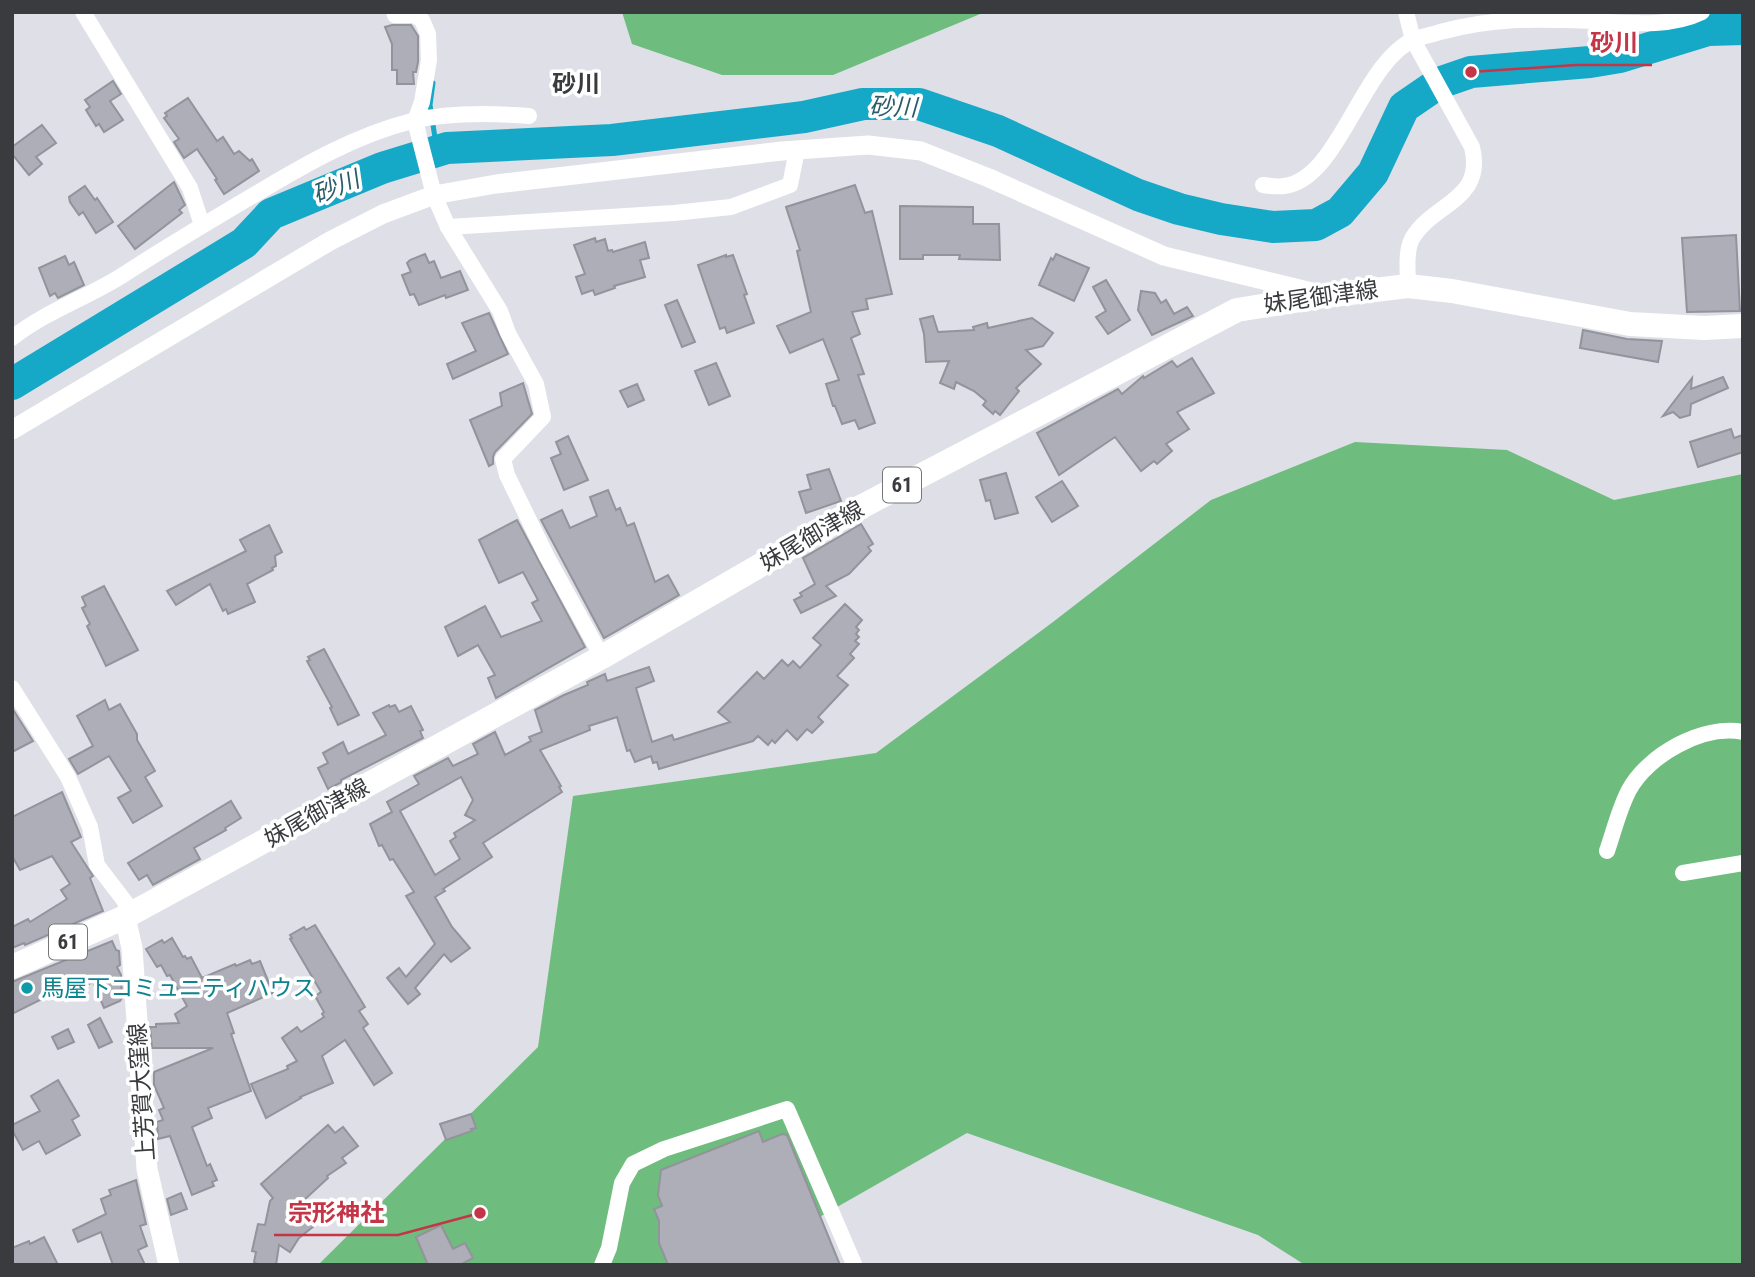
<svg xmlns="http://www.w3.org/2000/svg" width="1755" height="1277" viewBox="0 0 1755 1277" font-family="'Roboto Condensed','Noto Sans JP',sans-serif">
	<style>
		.forest { fill: #6ebc7e }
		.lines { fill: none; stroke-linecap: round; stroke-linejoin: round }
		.stream { stroke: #15a8c7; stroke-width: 5 }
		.river { stroke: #15a8c7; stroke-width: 32 }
		.building { fill: #adaeb7; stroke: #92939b; stroke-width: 2; fill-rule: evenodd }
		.minor { stroke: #fff; stroke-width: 16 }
		.tertiary { stroke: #fff; stroke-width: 19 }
		.secondary { stroke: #fff; stroke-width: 21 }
		.primary { stroke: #fff; stroke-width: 24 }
		.culture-dot { fill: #0f9aa8; stroke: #fff; stroke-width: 2.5 }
		.labels { text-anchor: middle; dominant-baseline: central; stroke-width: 7; stroke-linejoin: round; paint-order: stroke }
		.shield { fill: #fff; stroke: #757678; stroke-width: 2 }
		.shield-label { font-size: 21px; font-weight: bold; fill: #3a3b3e }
		.street-label { font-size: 23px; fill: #3a3b3e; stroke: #fff }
		.culture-label { font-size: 23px; fill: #0d838f; stroke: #fff; text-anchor: start }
		.neighbourhood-label { font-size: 24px; font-weight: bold; fill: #3a3b3e; stroke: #fff }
		.water-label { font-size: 24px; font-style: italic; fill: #295d6a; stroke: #fff }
		.leader { fill: none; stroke: #c53548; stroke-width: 2.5 }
		.callout-dot { fill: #c53548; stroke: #fff; stroke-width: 2.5 }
		.callout-label { font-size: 24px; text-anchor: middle; font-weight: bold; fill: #c53548; stroke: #fff; stroke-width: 7; stroke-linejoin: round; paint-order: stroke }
	</style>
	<rect width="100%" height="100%" fill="#dedfe7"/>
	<!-- forest -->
	<g class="forest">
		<path d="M622 12H985L833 75H722L632 44Z"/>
		<path d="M1355 442 1507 450 1614 500 1743 474V1265H1305L1258 1235 967 1133 735 1265H318L538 1047 573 796 876 753 1053 622 1211 500Z"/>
	</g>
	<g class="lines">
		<!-- stream -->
		<path class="stream" d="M433 83 430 105 437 151"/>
		<!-- river -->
		<path class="river" d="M12 384 244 243 271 214 382 168 447 148 612 140 804 117 863 104H919L998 131 1138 195 1179 209 1221 219 1273 227 1316 225 1340 212 1373 173 1404 107 1439 83 1471 72 1590 62 1620 57 1708 30 1743 29"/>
	</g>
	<!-- building -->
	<g class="building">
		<path d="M392 25H411L418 36V62L416 72H413L414 84H397V70H392V44L385 27Z"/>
		<path d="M113 81 121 94 110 101 123 120 104 132 99 124 96 126 86 110 90 107 85 100Z"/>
		<path d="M188 98 217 141 223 137 234 154 239 151 250 161 252 159 259 171 224 194 215 180 217 179 197 149 184 158 174 142 179 139 164 118 167 116 165 113Z"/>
		<path d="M42 125 56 143 36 157 42 164 29 175 12 154V147Z"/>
		<path d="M174 182 185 205 179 210 182 213 135 249 118 226Z"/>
		<path d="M855 185 865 213 872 211 892 294 866 299 868 309 852 312 860 334 851 338 864 374 858 375 875 423 859 429 855 420 842 424 835 406H833L826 384 839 380 823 339 790 353 777 326 811 312 797 251 800 250 786 207Z"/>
		<path d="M85 186 95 200 97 198 113 222 96 233 83 212 79 215 70 202 69 197Z"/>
		<path d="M900 206 973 207V224H999L1000 260 959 259 960 255H923V259H900Z"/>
		<path d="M1736 235 1740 311 1687 312 1682 238Z"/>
		<path d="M595 238 596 242 605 239 608 251 612 250 613 252 645 242 649 258 640 260 645 277 614 286 615 288 595 295 593 290 582 294 576 277 585 274 574 245Z"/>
		<path d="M425 254 429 263 434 261 441 278 460 271 468 290 446 298 445 295 419 305 414 294 410 295 402 275 411 272 407 263 410 260Z"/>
		<path d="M1056 254 1089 268 1074 301 1039 285 1051 258 1053 260Z"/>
		<path d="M726 255V257L733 255 747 294 744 295 754 323 727 333 725 327 720 329 698 265Z"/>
		<path d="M65 256 69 265 74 262 84 285 58 298 55 293 50 296 39 268Z"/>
		<path d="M1106 280 1130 320 1108 334 1096 317 1106 311 1093 287Z"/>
		<path d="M1141 291 1155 293 1161 303 1166 300 1174 314 1187 307 1193 316 1152 335 1138 310Z"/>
		<path d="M677 300 695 342 682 347 665 305Z"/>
		<path d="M489 313 508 354 453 379 447 364 476 351 462 323Z"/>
		<path d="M933 316 938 332 974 330 973 327 987 323 988 328 1032 318 1053 333 1043 346 1026 350 1041 364 1016 388 1019 391 1000 415 995 411 993 414 983 405 986 401 974 391 956 382 954 389 940 383 949 361 926 362 924 334 920 319Z"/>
		<path d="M1583 330 1627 339 1662 341 1658 362 1580 348Z"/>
		<path d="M1192 358 1214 393 1177 412 1189 429 1166 444 1172 451 1157 464 1154 461 1141 471 1115 437 1059 475 1037 433 1118 389 1122 394 1143 376 1144 378 1172 361 1177 367Z"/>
		<path d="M716 363 730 396 709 405 695 371Z"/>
		<path d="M1723 377 1728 388 1691 404 1690 415 1680 418 1673 412 1663 416 1692 378 1691 389Z"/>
		<path d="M523 383 532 414 495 452 493 457V464L489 466 470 420 502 406 500 393Z"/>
		<path d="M637 384 644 400 628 407 620 391Z"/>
		<path d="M1731 429 1734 438 1743 435V452L1698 467 1690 442Z"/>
		<path d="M568 436 588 480 564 490 551 458 561 454 556 442Z"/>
		<path d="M829 469 841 501 806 513 799 492 811 489 807 475Z"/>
		<path d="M1006 473 1018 513 995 519 990 500 986 501 980 480Z"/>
		<path d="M1062 481 1078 506 1052 522 1036 497Z"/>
		<path d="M608 490 616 510 620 508 627 526 634 523 655 582 668 575 679 595 604 638 541 520 562 510 570 528 597 516 590 497Z"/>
		<path d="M517 520 585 647 496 698 488 678 495 675 478 645 458 656 445 627 485 606 501 637 542 621 532 603 538 600 523 572 499 583 479 540Z"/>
		<path d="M861 524 873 544 868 547 871 551 849 574 826 586 836 596 801 613 794 600 802 596 800 593 815 584 803 558Z"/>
		<path d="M269 525 282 552 275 556 276 566 272 568 273 570 247 584 255 602 228 614 226 609 223 611 210 584 176 605 167 591 246 551 240 540Z"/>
		<path d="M104 586 138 650 106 666 87 626 90 624 82 608 86 606 82 597Z"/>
		<path d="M845 604 862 620 856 627 859 630 856 634 859 637 855 641 859 644 850 654 854 658 837 676 848 685 818 717 823 722 812 733 807 729 797 740 787 730 775 743 772 740 768 745 758 736 753 741 659 769 657 762 653 763 651 756 635 762 630 750 627 751 617 717 589 726 590 730 540 750 561 786 559 787 562 792 483 843 492 857 443 889 445 891 435 897 452 927 470 948 451 962 444 954 415 988 420 994 408 1004 387 978 399 968 406 977 435 944 406 896 414 892 393 859 390 860 382 845 379 846 370 824 392 812 387 802 419 784 414 776 448 758 453 766 478 754 473 744 495 732 505 755 531 741 529 737 542 732 535 710 564 695 588 685 587 682 605 674 607 681 649 667 654 681 636 688 652 742 672 735 674 740 730 722 718 712 757 672 764 679 782 660 788 666 793 661 800 668 821 645 813 638ZM461 777 473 800 465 815 475 820 454 833 456 837 450 841 460 859 435 875 400 811Z"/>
		<path d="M324 649 359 715 338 725 330 708 332 707 307 661 310 660 308 657Z"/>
		<path d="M105 700 109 710 120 704 137 734V740L155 771 145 777 162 806 133 823 118 798 131 791 109 756 78 774 69 759 93 746 77 716Z"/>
		<path d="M389 705 390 707 395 705 399 712 411 706 423 730 420 731 423 738 341 780 342 782 328 789 318 768 328 763 323 753 343 742 348 754 386 735 373 713Z"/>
		<path d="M12 708 33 741 12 752Z"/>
		<path d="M62 792 81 837 71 842 93 876 90 878 103 911 25 945 24 943 12 948V927L28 919 30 922 67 899 61 890 70 884 52 856 20 870 12 856V817Z"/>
		<path d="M231 801 241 818 225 828 226 830 194 848 200 859 153 885 147 875 139 880 128 863Z"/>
		<path d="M315 925 365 1007 359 1011 368 1024 363 1028 392 1073 374 1085 345 1040 322 1056 333 1083 300 1097 301 1098 266 1118 251 1084 288 1069 287 1066 297 1061 282 1038 297 1027 301 1032 324 1017 322 1014 324 1012 315 996 321 992 290 939 292 938 290 935 304 927 306 930Z"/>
		<path d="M172 938 183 957 185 956 187 959 191 957 202 978 235 964 236 966 250 960 252 964 260 961 273 993 227 1013 234 1033 231 1034 251 1091 208 1108 212 1118 192 1127 207 1166 210 1164 217 1180 212 1182 214 1186 192 1195 170 1136 158 1139 157 1122 163 1120 159 1110 164 1108 154 1085V1072L213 1048H152L150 1027H156V1024L179 1023 175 1014 187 1006 170 975 167 976 161 965 157 967 146 949 162 940 164 943Z"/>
		<path d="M112 941 116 950 119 951 120 965 117 967 121 975 122 998 120 1001 104 1008 93 982 73 991 70 985 12 1014V982Z"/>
		<path d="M100 1018 112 1042 99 1048 88 1025Z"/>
		<path d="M68 1029 74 1042 58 1049 52 1037Z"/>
		<path d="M58 1080 79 1116 72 1120 80 1135 46 1154 39 1141 23 1150 12 1130V1125L40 1111 31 1096Z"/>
		<path d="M471 1114 476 1128 471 1129 472 1131 446 1140 440 1124Z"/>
		<path d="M328 1125 335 1133 343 1127 358 1146 342 1158 346 1163 327 1176 328 1178 303 1201 319 1222 299 1238 290 1252 279 1245 276 1265H259L254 1262 256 1252 252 1251 258 1224 265 1225 270 1201 273 1198 261 1184Z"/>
		<path d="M759 1131 763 1142 782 1134 787 1135 840 1265H668L659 1243V1221L654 1209 662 1206 658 1195 661 1170Z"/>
		<path d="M136 1180 146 1224 140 1226 147 1246 138 1250 145 1265H113L101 1232 78 1242 73 1230 106 1214 101 1199 111 1195 109 1190Z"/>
		<path d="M181 1193 187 1209 171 1215 167 1199Z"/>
		<path d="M441 1225 453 1249 465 1243 473 1258 460 1265H428L416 1237Z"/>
		<path d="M44 1237 58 1265H12V1248L29 1241 30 1244Z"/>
	</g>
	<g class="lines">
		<!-- minor -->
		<g class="minor">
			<path d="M83 12 190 188 202 225"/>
			<path d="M394 12 395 15H414L422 20 428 34 429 60 422 102 415 121 434 195 448 227 500 311 508 333 536 384 543 417 503 459 507 475 547 557 602 657"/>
			<path d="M1406 12 1413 40 1472 147C1485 200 1435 202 1413 237 1405 250 1408 271 1408 286"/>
			<path d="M1263 185C1270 186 1278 187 1284 186 1340 179 1361 62 1415 39 1423 36 1432 35 1440 32 1496 17 1536 19 1593 21 1629 23 1669 28 1702 12"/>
			<path d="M448 227 674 213 731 207 790 185 797 150"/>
			<path d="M12 338C46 311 87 298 123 275 166 247 210 221 254 195 304 165 356 135 412 121 450 112 491 113 529 116"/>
			<path d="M12 688 68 777 90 827 97 865 126 903 125 917"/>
			<path d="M1607 851C1614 831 1619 809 1629 790 1648 755 1703 724 1743 732"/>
			<path d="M1683 873 1743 863"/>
			<path d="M602 1265 609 1248 622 1183 633 1164 664 1149 787 1109 854 1264"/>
		</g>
		<!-- tertiary -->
		<path class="tertiary" d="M12 430 330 241 383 214 434 195 496 184 782 151 868 145 921 151 989 178 1164 256 1320 294"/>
		<!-- secondary -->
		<path class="secondary" d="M125 917 132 948 147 1169 169 1265"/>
		<!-- primary -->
		<path class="primary" d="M12 967 125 917 602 657 859 508 1237 310 1325 296 1408 286 1452 291 1630 324 1704 328 1743 326"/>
	</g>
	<!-- markers -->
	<circle class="culture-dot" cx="27" cy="988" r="7"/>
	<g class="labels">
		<!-- shield labels -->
		<g class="shield">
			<rect x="883" y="467.5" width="38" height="35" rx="5"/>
			<rect x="49" y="924.5" width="38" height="35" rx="5"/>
		</g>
		<g class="shield-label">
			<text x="902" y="485">61</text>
			<text x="68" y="942">61</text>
		</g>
		<!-- street labels -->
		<g class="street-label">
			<text transform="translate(1321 297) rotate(-8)">妹尾御津線</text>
			<text transform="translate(812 536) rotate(-30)">妹尾御津線</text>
			<text transform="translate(317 813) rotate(-29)">妹尾御津線</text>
			<text transform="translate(142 1092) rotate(-94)">上芳賀大窪線</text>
		</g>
		<!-- culture labels -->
		<g class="culture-label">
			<text x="41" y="988">馬屋下コミュニティハウス</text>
		</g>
		<!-- neighbourhood labels -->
		<g class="neighbourhood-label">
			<text x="576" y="84">砂川</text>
		</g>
		<!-- water labels -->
		<g class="water-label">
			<text transform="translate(893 107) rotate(2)">砂川</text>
			<text transform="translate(336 187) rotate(-22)">砂川</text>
		</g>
	</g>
	<!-- callouts -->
	<path class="leader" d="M1471 72L1576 65H1652M480 1213L398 1235H274"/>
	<g class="callout-dot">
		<circle cx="1471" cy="72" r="7"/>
		<circle cx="480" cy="1213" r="7"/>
	</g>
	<g class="callout-label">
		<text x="1614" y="51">砂川</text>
		<text x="336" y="1221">宗形神社</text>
	</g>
	<!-- border -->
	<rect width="1755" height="1277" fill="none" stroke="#3a3b3e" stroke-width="28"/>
</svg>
